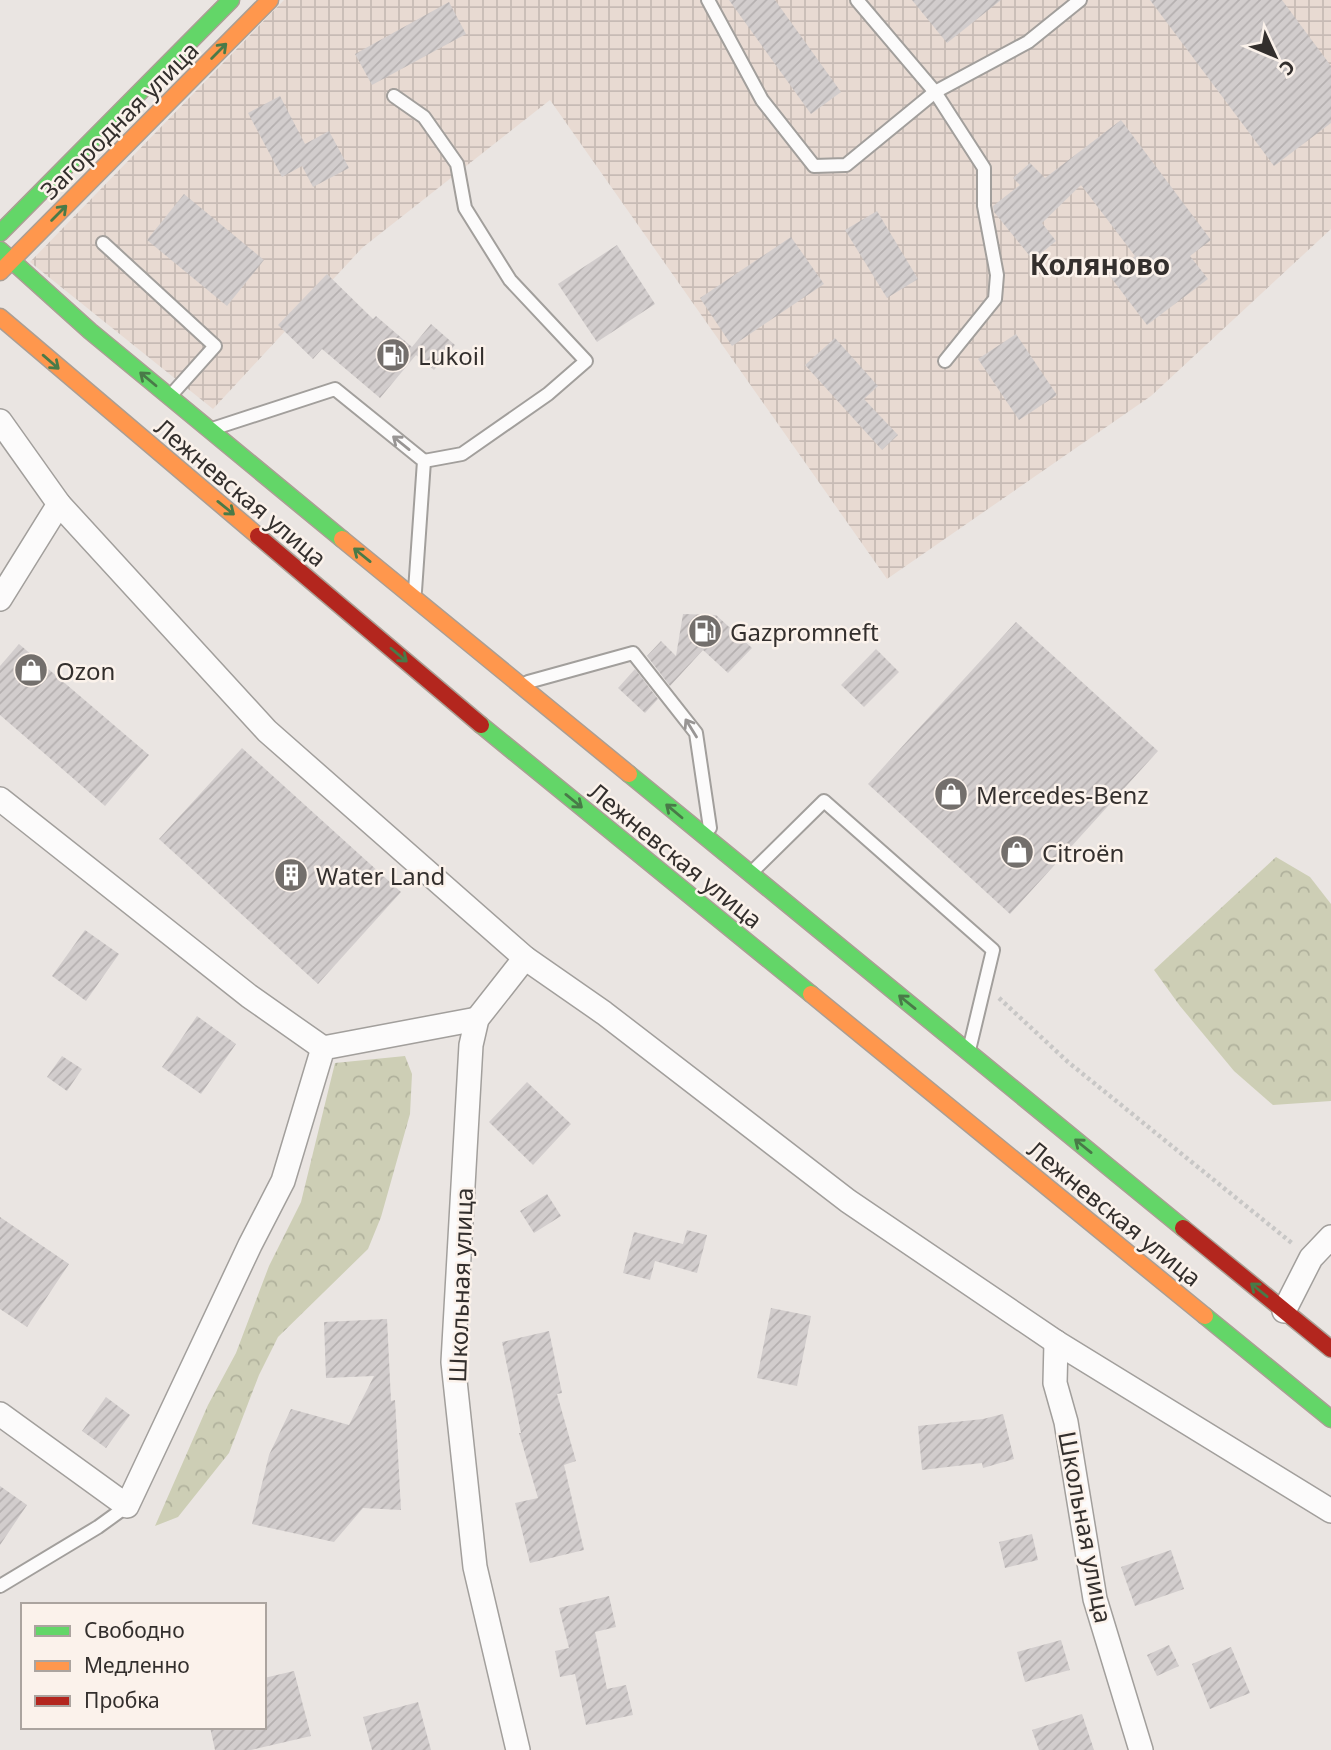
<svg xmlns="http://www.w3.org/2000/svg" width="1331" height="1750" viewBox="0 0 1331 1750" font-family="'Noto Sans',sans-serif">
	<style>
		.industrial { fill: url(#industrial-grid) }
		.forest { fill: url(#forest-crowns) }
		.building { fill: url(#building-hatch) }
		.lines { fill: none; stroke-linecap: round; stroke-linejoin: round }
		.lane-casing { stroke: #a29f9c; stroke-width: 16 }
		.street-casing { stroke: #a29f9c; stroke-width: 26 }
		.fast-casing { stroke: #aa9e94; stroke-width: 19 }
		.slow-casing { stroke: #aa9e94; stroke-width: 19 }
		.jam-casing { stroke: #aa9e94; stroke-width: 19 }
		.path { stroke: #c8c7c6; stroke-width: 4.5; stroke-dasharray: 3.5 3.5; stroke-linecap: butt }
		.lane { stroke: #fcfbfb; stroke-width: 12 }
		.street { stroke: #fcfbfb; stroke-width: 23 }
		.fast { stroke: #63d668; stroke-width: 16 }
		.slow { stroke: #ff974d; stroke-width: 16 }
		.jam { stroke: #b3261e; stroke-width: 16 }
		.oneway { stroke: #497a48 }
		.oneway2 { stroke: #989594 }
		.labels { text-anchor: middle; dominant-baseline: central; stroke-width: 5; stroke-linejoin: round; paint-order: stroke }
		.street-label { font-size: 24px; fill: #332f2d; stroke: #fbf2eb }
		.poi-label { font-size: 24px; fill: #332f2d; stroke: #fbf2eb; text-anchor: start }
		.quarter-label { font-size: 28px; font-weight: bold; fill: #332f2d; stroke: #fbf2eb }
	</style>
	<defs>
		<pattern id="industrial-grid" width="8" height="8" patternUnits="userSpaceOnUse" patternTransform="scale(1.75)"><rect width="8" height="8" fill="#e8dad2"/><path d="M0 4h8M4 0v8" fill="none" stroke="#c7bbb5"/></pattern>
		<pattern id="forest-crowns" width="20" height="18" patternUnits="userSpaceOnUse" patternTransform="scale(1.75)"><rect width="20" height="18" fill="#cdceb5"/><path d="M2 6a3 3 0 1 1 6 0M12 15a3 3 0 1 1 6 0" fill="none" stroke="#b0b19c"/></pattern>
		<pattern id="building-hatch" width="6" height="6" patternUnits="userSpaceOnUse" patternTransform="scale(1.75)"><rect width="6" height="6" fill="#d2cdcd"/><path d="M-1 1l2-2M0 6l6-6M5 7l2-2" fill="none" stroke="#b5b0b0"/></pattern>
	</defs>
	<rect width="100%" height="100%" fill="#eae5e2"/>
	<!-- industrial -->
	<path class="industrial" d="M284 0H1331V229L1151 396 887 579 550 100 362 248 213 409 30 262Z"/>
	<!-- forest -->
	<g class="forest">
		<path d="M1276 857 1310 877 1331 904V1101L1273 1105 1234 1071 1180 1006 1154 970Z"/>
		<path d="M405 1056 412 1074 410 1114 381 1217 368 1249 278 1337 259 1375 229 1453 178 1517 155 1526 208 1405 236 1353 269 1266 301 1202 335 1063Z"/>
	</g>
	<!-- building -->
	<g class="building">
		<path d="M729 0H775L841 92 811 114Z"/>
		<path d="M912 0H1001L947 43Z"/>
		<path d="M1150 0H1282L1331 66V123L1274 166Z"/>
		<path d="M449 2 466 34 372 85 355 54Z"/>
		<path d="M280 96 305 144 329 131 349 168 313 187 302 166 282 177 248 113Z"/>
		<path d="M1121 120 1211 240 1190 256 1208 279 1147 325 1109 275 1135 256 1081 185 1042 223 1056 241 1033 260 994 212 993 206 1020 185 1013 178 1030 163 1045 178Z"/>
		<path d="M184 194 264 260 227 306 147 240Z"/>
		<path d="M877 211 918 279 887 298 845 230Z"/>
		<path d="M791 237 824 284 732 346 700 298Z"/>
		<path d="M617 245 655 304 597 342 558 284Z"/>
		<path d="M327 274 373 319 376 316 412 347 431 324 455 345 434 370 416 355 380 398 322 349 313 359 278 325Z"/>
		<path d="M1016 334 1057 395 1019 420 978 359Z"/>
		<path d="M835 338 878 386 864 399 898 435 882 450 805 365Z"/>
		<path d="M683 614 716 615 752 648 728 673 703 650 670 686 647 656 661 641 676 656Z"/>
		<path d="M1016 622 1158 751 1010 914 868 784Z"/>
		<path d="M19 644 149 755 105 806 0 715V666Z"/>
		<path d="M876 649 899 672 864 707 841 685Z"/>
		<path d="M635 669 658 699 645 713 618 688Z"/>
		<path d="M242 748 401 892 318 984 159 839Z"/>
		<path d="M85 930 119 954 86 1001 52 976Z"/>
		<path d="M197 1016 236 1044 201 1094 162 1067Z"/>
		<path d="M62 1056 82 1069 67 1091 47 1077Z"/>
		<path d="M527 1082 571 1124 533 1165 489 1122Z"/>
		<path d="M547 1194 561 1216 534 1233 520 1211Z"/>
		<path d="M0 1217 69 1264 27 1327 0 1309Z"/>
		<path d="M687 1230 707 1235 697 1273 655 1261 650 1280 623 1273 634 1232 683 1244Z"/>
		<path d="M771 1308 811 1316 797 1386 757 1378Z"/>
		<path d="M387 1319 391 1401 395 1400 401 1510 363 1508 334 1542 252 1524 269 1455 291 1409 349 1425 374 1376 326 1378 324 1322Z"/>
		<path d="M549 1331 562 1393 557 1394 576 1461 564 1465 584 1550 530 1563 515 1503 538 1498 519 1433H521L502 1342Z"/>
		<path d="M106 1397 130 1415 106 1448 82 1431Z"/>
		<path d="M1003 1414 1014 1459 983 1468 982 1463 922 1470 918 1426 983 1419Z"/>
		<path d="M0 1486 27 1505 0 1545Z"/>
		<path d="M1032 1534 1038 1560 1005 1568 999 1542Z"/>
		<path d="M1171 1550 1184 1589 1135 1606 1121 1567Z"/>
		<path d="M609 1596 616 1627 595 1632 607 1689 626 1685 633 1715 586 1725 575 1674 560 1677 555 1651 569 1648 559 1608Z"/>
		<path d="M1061 1640 1070 1670 1025 1682 1017 1652Z"/>
		<path d="M1169 1645 1179 1666 1157 1676 1147 1655Z"/>
		<path d="M1231 1647 1250 1693 1210 1709 1192 1664Z"/>
		<path d="M294 1671 311 1736 251 1750H215L210 1727H264V1678Z"/>
		<path d="M418 1702 431 1750H372L363 1717Z"/>
		<path d="M1082 1714 1094 1750H1039L1032 1730Z"/>
	</g>
	<g class="lines">
		<!-- lane casing -->
		<g class="lane-casing">
			<g id="lane">
				<path d="M708 0 762 100 814 166 846 165 935 92 1028 42 1080 0"/>
				<path d="M857 0 935 92 984 168V206L997 275 995 299 945 361"/>
				<path d="M394 96 424 117 457 164 465 208 510 280 586 361 548 394 462 454 424 461"/>
				<path d="M103 243 215 346 172 394"/>
				<path d="M215 428 335 389 424 461 415 591"/>
				<path d="M528 682 633 653 696 733 710 828"/>
				<path d="M753 871 824 801 993 950 970 1046"/>
				<path d="M0 1586 98 1527 127 1506"/>
			</g>
		</g>
		<!-- street casing -->
		<g class="street-casing">
			<g id="street">
				<path d="M0 421 59 504 267 731 525 958 604 1013 848 1201 1056 1342 1331 1511"/>
				<path d="M0 599 59 504"/>
				<path d="M0 799 249 996 323 1048"/>
				<path d="M1284 1311 1311 1258 1331 1237"/>
				<path d="M1056 1342 1055 1383 1066 1422 1095 1599 1141 1750"/>
				<path d="M0 1414 127 1506 250 1245 283 1181 323 1048 477 1019"/>
				<path d="M518 1750 475 1567 453 1362 471 1045 477 1019 525 958"/>
			</g>
		</g>
		<!-- fast casing -->
		<g class="fast-casing">
			<g id="fast">
				<path d="M0 233 231 0"/>
				<path d="M0 250 90 331 342 539"/>
				<path d="M481 725 811 994"/>
				<path d="M629 774 1183 1228"/>
				<path d="M1205 1316 1331 1419"/>
			</g>
		</g>
		<!-- slow casing -->
		<g class="slow-casing">
			<g id="slow">
				<path d="M0 272 270 0"/>
				<path d="M0 317 258 536"/>
				<path d="M342 539 629 774"/>
				<path d="M811 994 1205 1316"/>
			</g>
		</g>
		<!-- jam casing -->
		<g class="jam-casing">
			<g id="jam">
				<path d="M258 536 481 725"/>
				<path d="M1183 1228 1331 1349"/>
			</g>
		</g>
		<!-- path -->
		<path class="path" d="M999 998 1068 1062 1293 1244"/>
		<!-- lane -->
		<use href="#lane" class="lane"/>
		<!-- street -->
		<use href="#street" class="street"/>
		<!-- fast -->
		<use href="#fast" class="fast"/>
		<!-- slow -->
		<use href="#slow" class="slow"/>
		<!-- jam -->
		<use href="#jam" class="jam"/>
	</g>
	<!-- one-way arrows -->
	<defs><path id="oneway-shaft" d="M-6 0H5M1.5-3L5.5 0L1.5 3" fill="none" stroke-width="1.6" stroke-linecap="round" stroke-linejoin="round" transform="scale(1.75)"/></defs>
	<g class="oneway">
		<use href="#oneway-shaft" transform="translate(219 51) rotate(-45)"/>
		<use href="#oneway-shaft" transform="translate(59 213) rotate(-45)"/>
		<use href="#oneway-shaft" transform="translate(51 362) rotate(41)"/>
		<use href="#oneway-shaft" transform="translate(148 379) rotate(-140)"/>
		<use href="#oneway-shaft" transform="translate(226 508) rotate(39)"/>
		<use href="#oneway-shaft" transform="translate(362 555) rotate(-141)"/>
		<use href="#oneway-shaft" transform="translate(399 655) rotate(40)"/>
		<use href="#oneway-shaft" transform="translate(574 801) rotate(39)"/>
		<use href="#oneway-shaft" transform="translate(674 811) rotate(-140)"/>
		<use href="#oneway-shaft" transform="translate(907 1002) rotate(-141)"/>
		<use href="#oneway-shaft" transform="translate(1083 1146) rotate(-141)"/>
		<use href="#oneway-shaft" transform="translate(1259 1290) rotate(-141)"/>
	</g>
	<g class="oneway2">
		<use href="#oneway-shaft" transform="translate(401 443) rotate(-141)"/>
		<use href="#oneway-shaft" transform="translate(691 728) rotate(-122)"/>
	</g>
	<!-- icons -->
	<defs>
		<g id="fuel-disc" transform="scale(1.75)"><circle r="9.5" fill="#736f6c" stroke="#fbf2eb"/><path d="M-5.5-6h7V0h2V4h1.3V-2.5L3-4.5l.8-.8L6-3V5H2.5V1h-1V6h-7ZM-4.2-4.7v3.2H.2V-4.7Z" fill="#fff"/></g>
		<g id="shop-disc" transform="scale(1.75)"><circle r="9.5" fill="#736f6c" stroke="#fbf2eb"/><path d="M-5-2.5h2.3a2.7 3.5 0 0 1 5.4 0H5L5.5 6h-11ZM-1.5-2.5h3a1.5 2.3 0 0 0-3 0Z" fill="#fff"/></g>
		<g id="building-disc" transform="scale(1.75)"><circle r="9.5" fill="#736f6c" stroke="#fbf2eb"/><path d="M-4-6H4V6H1V3H-1V6H-4ZM-2.5-4.3h1.7v1.8h-1.7ZM.8-4.3h1.7v1.8H.8ZM-2.5-1h1.7V.8h-1.7ZM.8-1h1.7V.8H.8Z" fill="#fff"/></g>
	</defs>
	<g fill-rule="evenodd">
		<use href="#fuel-disc" x="393" y="355"/>
		<use href="#fuel-disc" x="705" y="631"/>
		<use href="#shop-disc" x="31" y="670"/>
		<use href="#shop-disc" x="951" y="794"/>
		<use href="#shop-disc" x="1017" y="852"/>
		<use href="#building-disc" x="291" y="875"/>
	</g>
	<g class="labels">
		<!-- street labels -->
		<g class="street-label">
			<text transform="translate(119 120) rotate(-45)">Загородная улица</text>
			<text transform="translate(241 492) rotate(40)">Лежневская улица</text>
			<text transform="translate(676 855) rotate(39)">Лежневская улица</text>
			<text transform="translate(1115 1213) rotate(39)">Лежневская улица</text>
			<text transform="translate(460 1285) rotate(-88)">Школьная улица</text>
			<text transform="translate(1086 1527) rotate(79)">Школьная улица</text>
		</g>
		<!-- poi labels -->
		<g class="poi-label">
			<text x="418" y="355">Lukoil</text>
			<text x="730" y="631">Gazpromneft</text>
			<text x="56" y="670">Ozon</text>
			<text x="976" y="794">Mercedes-Benz</text>
			<text x="1042" y="852">Citroën</text>
			<text x="316" y="875">Water Land</text>
		</g>
		<!-- quarter labels -->
		<g class="quarter-label">
			<text x="1100" y="264">Коляново</text>
		</g>
	</g>
	<!-- legend -->
	<rect x="21" y="1603" width="245" height="126" fill="#fbf2eb" stroke="#aba49f" stroke-width="2"/>
	<rect x="35" y="1626" width="35" height="10" fill="#63d668" stroke="#aba49f" stroke-width="2"/>
	<text x="84" y="1638" font-size="21" fill="#332f2d">Свободно</text>
	<rect x="35" y="1661" width="35" height="10" fill="#ff974d" stroke="#aba49f" stroke-width="2"/>
	<text x="84" y="1673" font-size="21" fill="#332f2d">Медленно</text>
	<rect x="35" y="1696" width="35" height="10" fill="#b3261e" stroke="#aba49f" stroke-width="2"/>
	<text x="84" y="1708" font-size="21" fill="#332f2d">Пробка</text>
	<!-- north arrow -->
	<g transform="translate(1275 56) rotate(134)" stroke="#fbf2eb" stroke-width="5" paint-order="stroke">
	<path d="M0-5L12 26L0 18L-12 26Z" fill="#332f2d"/>
	<text y="-10" font-size="19" font-weight="bold" text-anchor="middle" fill="#332f2d">С</text>
	</g>
</svg>
